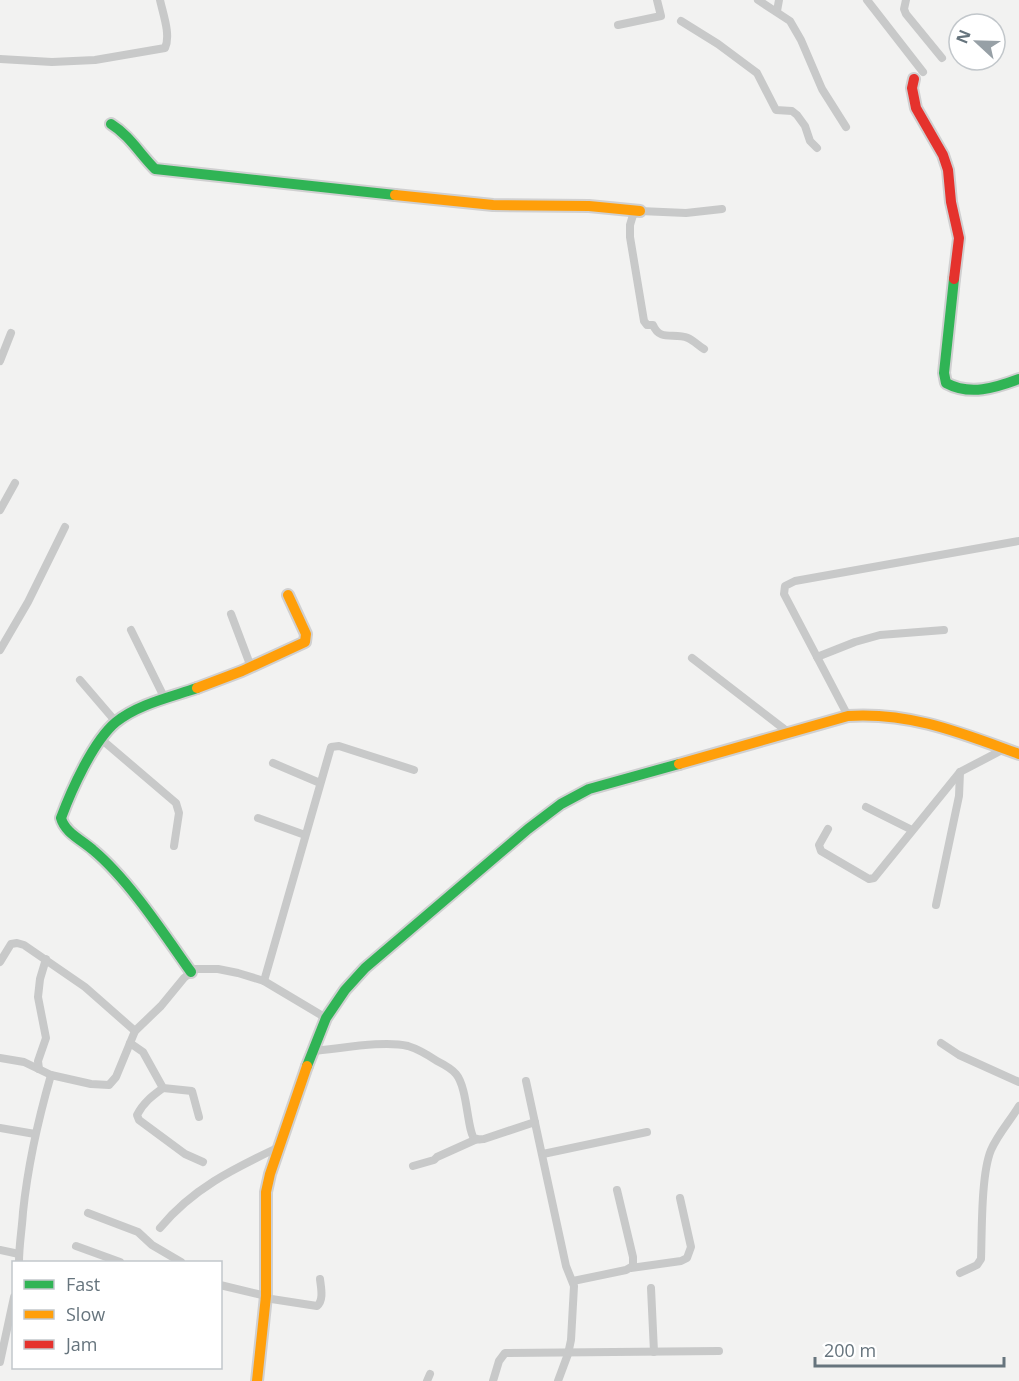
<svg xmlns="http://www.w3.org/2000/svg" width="1019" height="1381" viewBox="0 0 1019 1381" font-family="'Open Sans',sans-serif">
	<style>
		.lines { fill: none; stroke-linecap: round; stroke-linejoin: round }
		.fast-casing { stroke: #d0d0d1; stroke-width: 14 }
		.slow-casing { stroke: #d0d0d1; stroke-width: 14 }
		.jam-casing { stroke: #d0d0d1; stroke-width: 14 }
		.street { stroke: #c8c9c9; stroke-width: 8 }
		.fast { stroke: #30b455; stroke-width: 10 }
		.slow { stroke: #ff9f0a; stroke-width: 10 }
		.jam { stroke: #e5322d; stroke-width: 10 }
	</style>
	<rect width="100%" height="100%" fill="#f2f2f1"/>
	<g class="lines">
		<!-- fast casing -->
		<g class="fast-casing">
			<g id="fast">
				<path d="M111 124C129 135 140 154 155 169L395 195"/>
				<path d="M954 279 944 373 946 383C970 396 995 388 1019 379"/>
				<path d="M191 972C164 934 129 880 93 850 82 840 65 833 61 818 71 791 93 741 116 722 138 704 171 697 197 688"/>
				<path d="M307 1066 326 1018 345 990 365 968 528 829 561 804 589 789 679 764"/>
			</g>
		</g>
		<!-- slow casing -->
		<g class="slow-casing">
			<g id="slow">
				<path d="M395 195 493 205 589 206 640 211"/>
				<path d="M197 688 242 671 305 642 306 634 288 595"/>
				<path d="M679 764 848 716C911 712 961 733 1019 754"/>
				<path d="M257 1381 266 1296V1192L270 1174 307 1066"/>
			</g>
		</g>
		<!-- jam casing -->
		<g class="jam-casing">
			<path id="jam" d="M914 79 912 88 916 108 943 155 948 170 951 202 959 238 954 279"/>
		</g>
		<!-- street -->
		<g class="street">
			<path d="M758 0 790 21 801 40 822 89 846 127"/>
			<path d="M867 0 923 72"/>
			<path d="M906 0 904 9 906 14 942 58"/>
			<path d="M777 11 779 0"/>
			<path d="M681 21 718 44 757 73 776 110 792 111 797 115 805 126 810 141 817 148"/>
			<path d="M618 25 661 16 657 0"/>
			<path d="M0 59 52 62 95 60 165 48C171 35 163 14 160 0"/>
			<path d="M704 349C699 346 693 340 688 338 674 332 660 342 653 325H647L644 321 630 237V225L633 215 640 211 686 213 722 209"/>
			<path d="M0 361 11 333"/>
			<path d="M0 510 15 483"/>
			<path d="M231 614 251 667"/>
			<path d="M131 630 165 699"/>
			<path d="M0 650 28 602 65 527"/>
			<path d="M817 657 855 642 880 635 944 630"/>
			<path d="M692 658 788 732"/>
			<path d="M80 680 116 722"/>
			<path d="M848 716 784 594 785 586 795 581 1019 541"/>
			<path d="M101 739 176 803 179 813 174 846"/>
			<path d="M273 763 320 783"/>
			<path d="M866 807 912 830"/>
			<path d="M258 818 305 835"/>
			<path d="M828 829 819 845 821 851 869 879 874 878 960 772 1004 749"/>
			<path d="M936 905 959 796 960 772"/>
			<path d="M0 962 11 944 17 943 24 945 85 987 135 1031"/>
			<path d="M264 981 331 747 339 746 414 770"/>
			<path d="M130 1043 143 1052 163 1088 192 1091 199 1117"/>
			<path d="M941 1043 959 1055 1019 1082"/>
			<path d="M312 1051C339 1049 383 1040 408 1046 418 1049 428 1055 437 1061 443 1064 451 1068 456 1074 468 1088 467 1133 475 1139 478 1140 481 1139 484 1139L535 1122"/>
			<path d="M0 1058 24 1062 51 1075 91 1084 109 1085 116 1077 135 1031 161 1006 184 978 195 969H218L238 973 264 981 326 1018"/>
			<path d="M39 1069 38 1061 46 1038 38 997 40 979 46 959"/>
			<path d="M526 1081 566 1266 574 1286 571 1340 568 1354 558 1381"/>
			<path d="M163 1088C152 1096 143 1103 137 1115L139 1120 185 1154 203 1162"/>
			<path d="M0 1128 35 1134"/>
			<path d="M543 1154 647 1132"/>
			<path d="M413 1166 434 1160 437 1157 477 1139"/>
			<path d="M88 1213 138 1232 152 1245 181 1262"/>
			<path d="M160 1228C192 1189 233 1169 277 1148"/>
			<path d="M76 1246 120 1262"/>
			<path d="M0 1250 19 1254"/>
			<path d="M19 1262C19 1245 22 1229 23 1212 28 1164 38 1120 51 1075"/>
			<path d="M631 1268 681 1261 687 1258 691 1247 680 1198"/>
			<path d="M960 1273 977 1265 981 1259C982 1231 981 1174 991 1150 998 1134 1010 1121 1019 1106"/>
			<path d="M573 1281 626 1270 633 1266V1257L617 1190"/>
			<path d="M220 1285 266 1296"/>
			<path d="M651 1288 654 1352"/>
			<path d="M265 1298 317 1306C324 1300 321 1288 320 1279"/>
			<path d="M0 1362 14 1297"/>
			<path d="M427 1381 430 1374"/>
			<path d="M493 1381 499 1361 505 1353 719 1351"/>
		</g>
		<!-- fast -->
		<use href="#fast" class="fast"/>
		<!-- slow -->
		<use href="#slow" class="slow"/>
		<!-- jam -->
		<use href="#jam" class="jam"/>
	</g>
	<!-- legend -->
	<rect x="12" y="1261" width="210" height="108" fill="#ffffff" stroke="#c2c7cb" stroke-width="1.5"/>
	<rect x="24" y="1280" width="30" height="9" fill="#30b455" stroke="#c2c7cb" stroke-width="1.5"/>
	<text x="66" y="1291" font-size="18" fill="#66747d">Fast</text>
	<rect x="24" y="1310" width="30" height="9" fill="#ff9f0a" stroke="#c2c7cb" stroke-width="1.5"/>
	<text x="66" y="1321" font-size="18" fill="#66747d">Slow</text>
	<rect x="24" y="1340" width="30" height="9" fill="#e5322d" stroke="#c2c7cb" stroke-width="1.5"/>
	<text x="66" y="1351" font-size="18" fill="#66747d">Jam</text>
	<!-- north arrow -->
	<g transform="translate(977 42) rotate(292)"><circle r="28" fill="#ffffff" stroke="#c2c7cb" stroke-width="1.5"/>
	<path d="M0-4.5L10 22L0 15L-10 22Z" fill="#97a0a6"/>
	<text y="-9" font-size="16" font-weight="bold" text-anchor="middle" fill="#66747d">N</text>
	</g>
	<!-- scale -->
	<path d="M815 1357v9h189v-9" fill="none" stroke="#66747d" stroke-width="3"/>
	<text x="824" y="1357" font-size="18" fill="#66747d" stroke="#ffffff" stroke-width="4.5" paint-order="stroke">200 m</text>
</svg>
